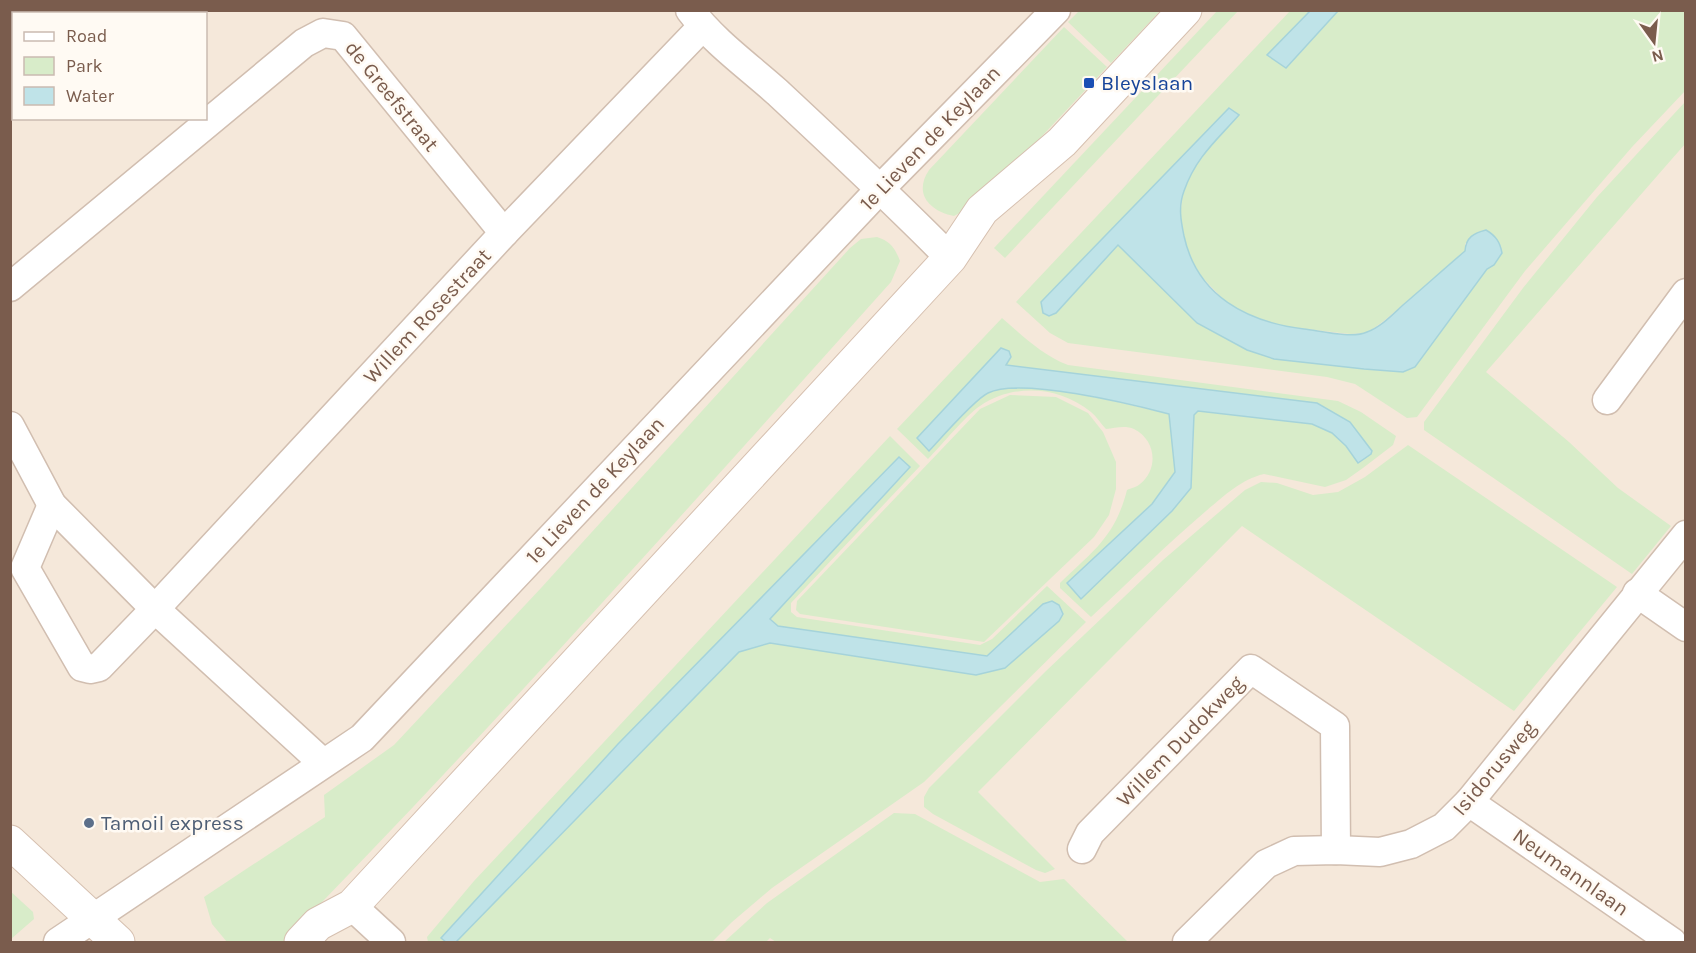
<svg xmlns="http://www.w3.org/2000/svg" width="1696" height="953" viewBox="0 0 1696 953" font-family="Karla,sans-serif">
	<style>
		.residential { fill: #f5e8da; fill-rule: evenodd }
		.green { fill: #d8ecc9; fill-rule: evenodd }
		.water { fill: #bfe3e8; stroke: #a5d3da; stroke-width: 1.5 }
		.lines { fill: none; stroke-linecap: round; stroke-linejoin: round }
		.street-casing { stroke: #d1beb0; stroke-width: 31 }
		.secondary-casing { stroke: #d6c0b0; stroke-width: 35 }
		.street { stroke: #fff; stroke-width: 28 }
		.secondary { stroke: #fff; stroke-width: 33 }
		.transit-dot { fill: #1a4fb4; stroke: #fffaf3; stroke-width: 2 }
		.service-dot { fill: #5c6f8a; stroke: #fffaf3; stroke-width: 2 }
		.labels { text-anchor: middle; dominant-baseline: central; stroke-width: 5; stroke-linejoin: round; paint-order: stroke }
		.transit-label { font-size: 21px; fill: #164399; stroke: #fffaf3; text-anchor: start }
		.street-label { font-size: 21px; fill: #7a5c4d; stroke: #fffaf3 }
		.service-label { font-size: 21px; fill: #4e5e75; stroke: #fffaf3; text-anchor: start }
	</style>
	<rect width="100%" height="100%" fill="#fdf6ec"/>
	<!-- residential -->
	<path class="residential" d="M11 11H1685V942H11ZM14 14H206V118H14Z"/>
	<!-- green -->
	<g class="green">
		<path d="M1218 10 1238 11 1005 258 994 248Z"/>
		<path d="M1079 11V10L1160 11 1111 63 1068 22Z"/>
		<path d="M1290 11H1310L1268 55 1286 68 1338 11H1685V91L1632 147 1525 271 1417 417 1407 418 1355 384 1327 377 1068 343 1050 333 1016 302ZM1239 115 1198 159 1183 193 1180 216 1188 253 1201 276 1225 301 1246 314 1279 326 1350 334 1367 333 1385 320 1465 251V243L1494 265 1487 269 1415 367 1403 372 1274 359 1197 323 1118 245Z"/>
		<path d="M1064 27 1107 67 980 202 954 216C930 211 913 194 929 170Z"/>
		<path d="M1685 102V144L1486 372 1569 442 1618 488 1671 526 1632 574 1424 430V422L1523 288 1597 197Z"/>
		<path d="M877 237C890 241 895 248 900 261L891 282C691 505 492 729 283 942H227L212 924 204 897 325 817 324 795 394 745 541 588 850 248 861 239Z"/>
		<path d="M1002 318C1023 336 1042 355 1068 365L1338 401 1361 412 1396 436 1393 445 1363 468 1346 480 1325 487 1264 474C1241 479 1223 497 1206 511 1166 545 1129 582 1091 617L1060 588V583C1093 551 1115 537 1127 490 1131 488 1137 487 1140 484 1159 469 1156 440 1134 429 1125 425 1115 428 1106 429 1101 424 1097 417 1091 412 1059 386 1014 383 980 406 965 416 942 445 928 459L897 429ZM1001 348 1006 365 1317 403 1358 462 1346 446 1332 433 1312 424 1198 411 1194 415 1193 461 1081 599 1067 583 1152 504 1175 472 1169 414C1128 405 1024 376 988 393 975 399 941 438 928 450L917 438Z"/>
		<path d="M1010 395 1056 397 1088 413 1103 432 1116 462V489L1109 515 1094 537 984 642 800 614 796 610 797 601 980 409Z"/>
		<path d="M890 436 920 466 791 603V612L797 617 980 645 992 639 1047 586 1086 622 924 782 772 888 732 922 712 942H456L739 652 769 643 976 675 1043 604 987 656 778 626 770 618 910 468 618 744 442 937 446 942H428L427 937 474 881Z"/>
		<path d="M1408 445 1617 587 1514 711 1242 526 978 792 1055 869 1045 873 1036 870 933 814 924 807V797L929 788 1046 671 1163 560 1245 490 1261 482 1277 483 1313 495 1338 492 1365 477Z"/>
		<path d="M894 813 915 814 1040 882 1064 879 1128 942H776L770 938 766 942H724L767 903Z"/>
		<path d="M10 891 33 912 34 919 11 939Z"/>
	</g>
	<!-- water -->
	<g class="water">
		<path d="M1310 11H1338L1286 68 1267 55Z"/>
		<path d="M1229 108 1239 115C1216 141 1196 157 1184 191 1178 207 1181 221 1184 236 1197 296 1247 322 1304 329 1321 331 1352 339 1367 332 1381 327 1393 314 1403 305 1424 287 1444 269 1465 251 1466 237 1474 233 1486 230 1496 236 1500 242 1502 253L1494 265 1487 269 1415 367 1403 372 1364 369 1274 359 1247 350 1197 323 1118 245 1056 313 1049 316 1043 313 1041 302Z"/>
		<path d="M1001 348 1009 351 1011 357 1006 365 1317 403 1350 422 1372 451 1371 454 1358 463 1346 446 1332 433 1312 424 1198 411 1194 415 1191 488 1172 511 1081 599 1067 583 1152 504 1175 472 1169 414C1131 404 1021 377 988 393 975 399 941 438 929 451L917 438Z"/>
		<path d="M899 457 910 467 770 619 778 626 987 656 1043 604 1052 601 1059 605 1063 614 1059 621 1005 668 976 675 770 643 739 652 456 942H446L441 938 618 744Z"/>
	</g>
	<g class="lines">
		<!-- street casing -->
		<g class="street-casing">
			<g id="street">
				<path d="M690 10C714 42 748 66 777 92 836 147 894 201 950 258"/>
				<path d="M10 287 304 43 323 33 343 36 504 233"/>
				<path d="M1607 400 1686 293"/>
				<path d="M10 426 52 505 155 609 323 763"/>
				<path d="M52 505 25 568 82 667 90 669 99 667 155 609 504 233 702 27"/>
				<path d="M1637 593 1686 627"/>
				<path d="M1469 802 1672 942"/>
				<path d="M1082 849 1090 833 1251 669 1335 726 1336 850"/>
				<path d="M352 906 391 942"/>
				<path d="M58 942 362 738 881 188 1056 10"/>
				<path d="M1187 942 1266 864 1294 851 1336 850 1380 852 1411 844 1444 827 1469 802 1686 535"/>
			</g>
		</g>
		<!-- secondary casing -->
		<g class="secondary-casing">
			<g id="secondary">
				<path d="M10 842 118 942"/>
				<path d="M301 942 318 924 352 906 950 258 982 210 1062 142 1185 10"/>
			</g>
		</g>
		<!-- street -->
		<use href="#street" class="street"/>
		<!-- secondary -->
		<use href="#secondary" class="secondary"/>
	</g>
	<!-- markers -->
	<rect class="transit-dot" x="1083" y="77" width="12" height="12" rx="3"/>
	<circle class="service-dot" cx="89" cy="823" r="6"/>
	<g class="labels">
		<!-- transit labels -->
		<g class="transit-label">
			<text x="1101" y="83">Bleyslaan</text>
		</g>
		<!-- street labels -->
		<g class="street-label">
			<text transform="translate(392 96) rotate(51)">de Greefstraat</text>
			<text transform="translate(930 138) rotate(-46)">1e Lieven de Keylaan</text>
			<text transform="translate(427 316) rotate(-47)">Willem Rosestraat</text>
			<text transform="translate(595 490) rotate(-47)">1e Lieven de Keylaan</text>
			<text transform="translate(1180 741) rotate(-46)">Willem Dudokweg</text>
			<text transform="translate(1494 768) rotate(-50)">Isidorusweg</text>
			<text transform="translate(1571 872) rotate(35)">Neumannlaan</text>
		</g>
		<!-- service labels -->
		<g class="service-label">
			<text x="101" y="823">Tamoil express</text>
		</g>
	</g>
	<!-- border -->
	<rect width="1696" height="953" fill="none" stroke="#7a5c4d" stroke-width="24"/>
	<!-- legend -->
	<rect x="12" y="12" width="195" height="108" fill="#fffaf3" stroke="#cabbb1" stroke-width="1.5"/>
	<rect x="24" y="32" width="30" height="9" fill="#ffffff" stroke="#cabbb1" stroke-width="1.5"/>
	<text x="66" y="42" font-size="18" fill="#7a5c4d">Road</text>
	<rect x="24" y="57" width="30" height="18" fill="#d8ecc9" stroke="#cabbb1" stroke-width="1.5"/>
	<text x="66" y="72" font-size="18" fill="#7a5c4d">Park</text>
	<rect x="24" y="87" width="30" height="18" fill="#bfe3e8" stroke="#cabbb1" stroke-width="1.5"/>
	<text x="66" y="102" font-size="18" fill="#7a5c4d">Water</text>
	<!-- north arrow -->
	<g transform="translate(1654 42) rotate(165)" stroke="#fffaf3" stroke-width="4.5" paint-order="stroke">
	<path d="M0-4.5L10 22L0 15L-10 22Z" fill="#7a5c4d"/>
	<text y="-9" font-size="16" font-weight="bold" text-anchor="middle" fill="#7a5c4d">N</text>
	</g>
</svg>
